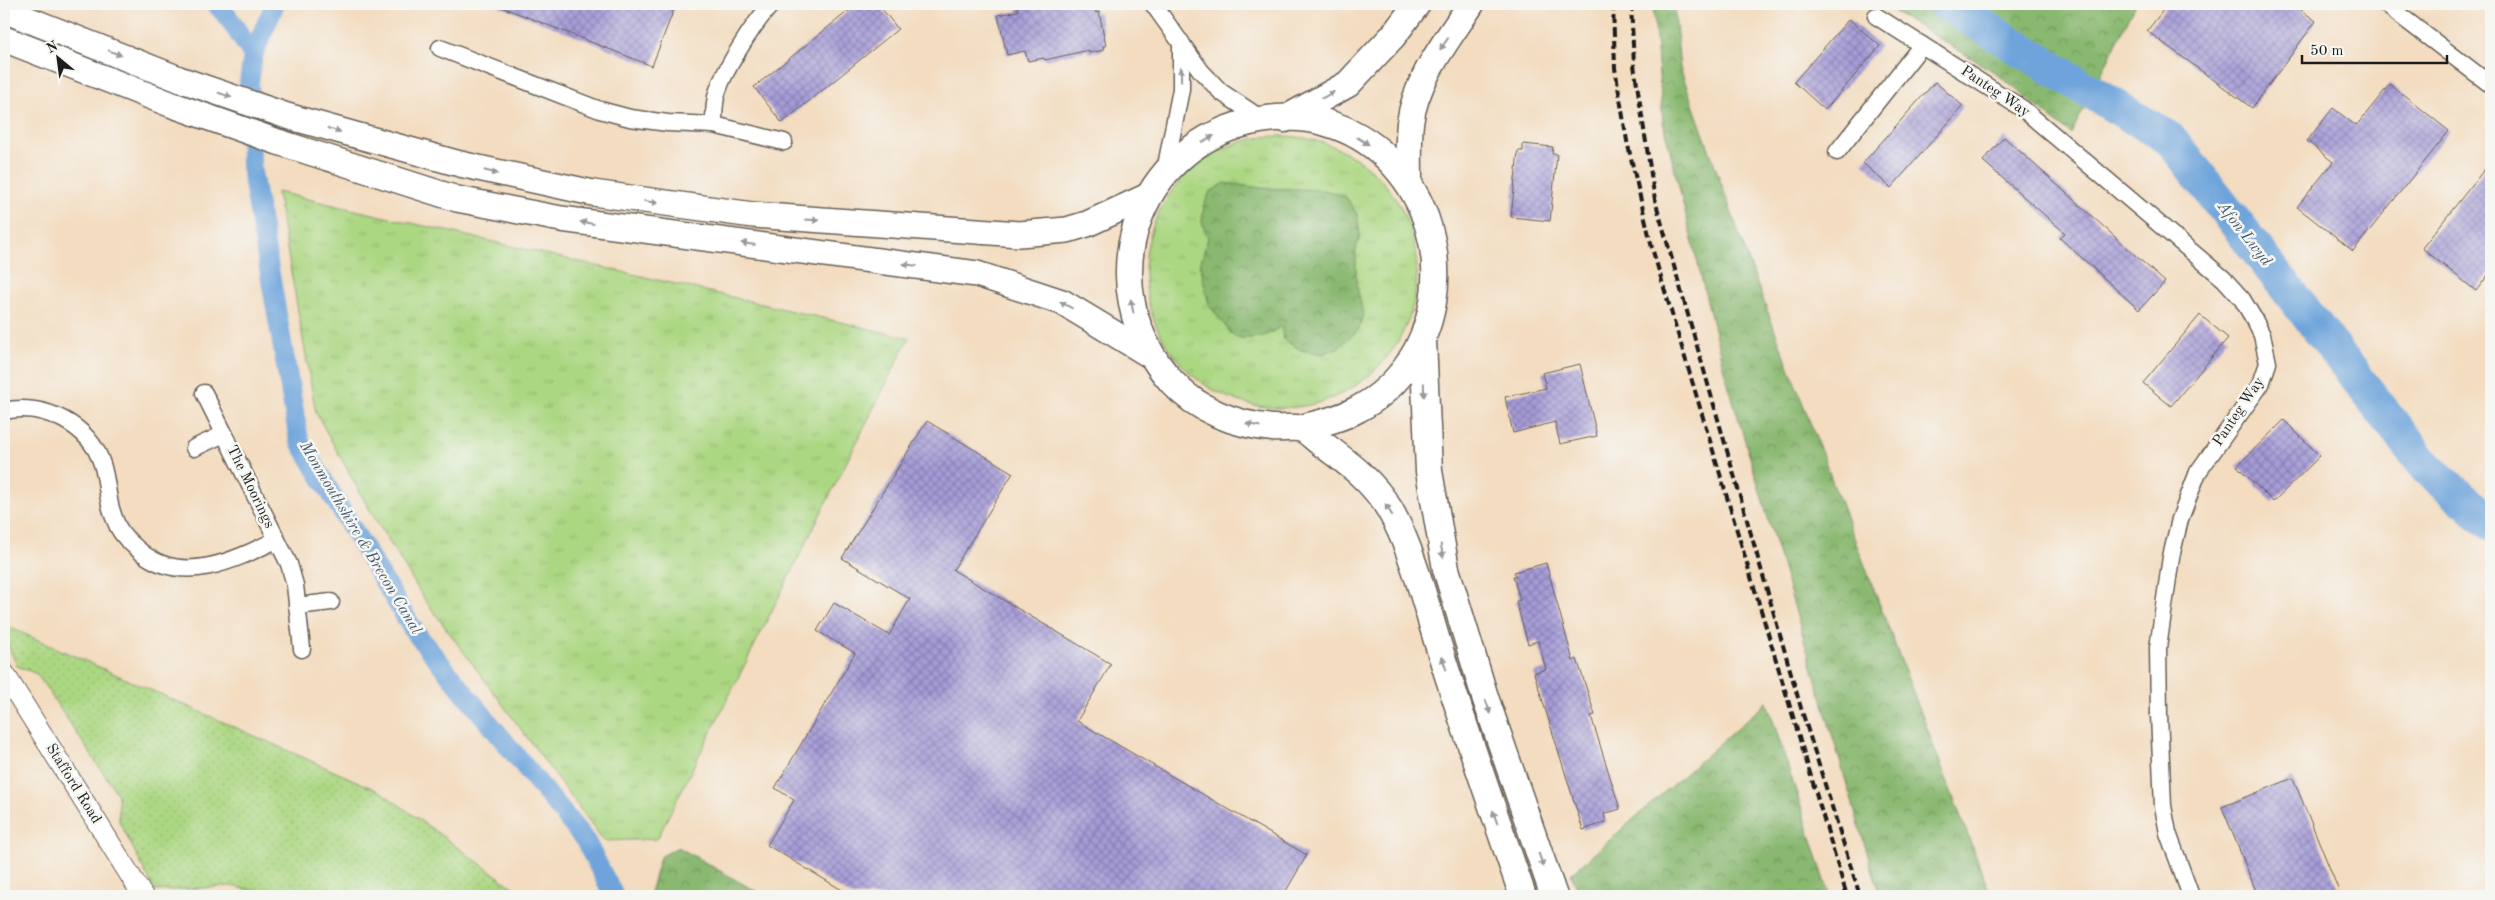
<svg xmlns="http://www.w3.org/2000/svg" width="2495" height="900" viewBox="0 0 2495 900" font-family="'Old Standard TT',serif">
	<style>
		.grass { fill: url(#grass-tufts); stroke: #647a4f }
		.forest { fill: url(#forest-crowns); stroke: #526a46 }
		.garden { fill: url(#garden-dots); stroke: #647a4f }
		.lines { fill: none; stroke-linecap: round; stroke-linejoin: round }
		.canal { stroke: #6ea4db; stroke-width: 20 }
		.river { stroke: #6ea4db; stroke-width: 35 }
		.building { fill: url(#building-cross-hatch) }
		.minor-casing { stroke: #675f55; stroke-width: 19 }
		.tertiary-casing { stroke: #675f55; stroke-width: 22 }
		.primary-casing { stroke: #675f55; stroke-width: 28 }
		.trunk-casing { stroke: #675f55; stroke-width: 29 }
		.minor { stroke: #fff; stroke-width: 16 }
		.tertiary { stroke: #fff; stroke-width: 20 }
		.primary { stroke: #fff; stroke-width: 25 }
		.trunk { stroke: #fff; stroke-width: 26 }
		.rail { stroke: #1c1c1c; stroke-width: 4; stroke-dasharray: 8 4; stroke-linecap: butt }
		.oneway { fill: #999 }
		.labels { text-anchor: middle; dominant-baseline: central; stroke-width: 5; stroke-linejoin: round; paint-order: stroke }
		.street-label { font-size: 15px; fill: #1c1c1c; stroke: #f6f6f2 }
		.water-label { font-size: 16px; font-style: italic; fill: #415972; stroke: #f6f6f2 }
	</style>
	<defs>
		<pattern id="grass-tufts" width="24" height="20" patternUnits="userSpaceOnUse" patternTransform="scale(1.25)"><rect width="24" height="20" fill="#acd782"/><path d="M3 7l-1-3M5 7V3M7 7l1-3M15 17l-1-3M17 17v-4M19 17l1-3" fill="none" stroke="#93b870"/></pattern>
		<pattern id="forest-crowns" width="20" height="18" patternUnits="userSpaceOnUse" patternTransform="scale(1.25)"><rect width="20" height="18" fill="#89b870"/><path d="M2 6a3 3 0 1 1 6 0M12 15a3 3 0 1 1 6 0" fill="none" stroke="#6f955b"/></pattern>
		<pattern id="garden-dots" width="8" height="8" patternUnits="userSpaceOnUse" patternTransform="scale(1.25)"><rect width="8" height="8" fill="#acd782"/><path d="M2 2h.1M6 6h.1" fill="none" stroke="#93b870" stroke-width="1.8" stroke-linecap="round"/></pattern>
		<pattern id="building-cross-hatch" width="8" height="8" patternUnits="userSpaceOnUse" patternTransform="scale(1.25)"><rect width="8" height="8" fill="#a59bd8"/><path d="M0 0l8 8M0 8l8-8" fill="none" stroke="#867eae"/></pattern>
	</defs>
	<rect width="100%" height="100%" fill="#f6f6f2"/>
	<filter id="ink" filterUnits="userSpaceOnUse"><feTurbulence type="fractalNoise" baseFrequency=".02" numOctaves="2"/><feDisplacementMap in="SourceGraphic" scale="10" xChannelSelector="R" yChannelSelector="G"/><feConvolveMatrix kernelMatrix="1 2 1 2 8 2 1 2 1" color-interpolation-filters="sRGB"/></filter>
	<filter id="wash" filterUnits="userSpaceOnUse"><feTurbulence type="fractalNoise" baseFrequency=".0096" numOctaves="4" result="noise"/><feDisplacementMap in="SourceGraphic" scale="20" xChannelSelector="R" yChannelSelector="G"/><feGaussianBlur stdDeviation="1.12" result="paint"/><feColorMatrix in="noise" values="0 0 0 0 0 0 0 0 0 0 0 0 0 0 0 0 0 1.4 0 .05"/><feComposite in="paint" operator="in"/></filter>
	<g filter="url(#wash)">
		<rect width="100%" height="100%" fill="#f3dcbf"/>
		<!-- grass -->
		<g class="grass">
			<circle cx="1281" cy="272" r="136"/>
			<path d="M277 192 909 338 657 839 604 841 425 600 372 514 316 413Z"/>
		</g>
		<!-- forest -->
		<g class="forest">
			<path d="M1653 4H1674L1680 68 1756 281 1991 896H1880L1724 370 1663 122Z"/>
			<path d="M1882 4H2136L2071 134 1996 73Z"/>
			<path d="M1225 183 1261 188 1325 190 1346 197 1357 214 1360 235 1356 250V282L1363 314 1359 329 1338 348 1322 354 1301 350 1284 340 1281 326C1266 338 1253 340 1234 337L1209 305 1200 265 1208 238 1202 222 1204 205 1210 192Z"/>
			<path d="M1767 702 1830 896H1580L1571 874Z"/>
			<path d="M678 847 764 896H649L660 857Z"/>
		</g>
		<!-- garden -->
		<path class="garden" d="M4 625 381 792 525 896H280L231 886 155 891 119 821 118 795 37 674 17 666 4 636Z"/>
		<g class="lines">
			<!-- canal -->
			<g class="canal">
				<path d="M216 4 228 17 253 55"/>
				<path d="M275 4 253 55 249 82 251 166 299 440 414 631 585 840 614 896"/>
			</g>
			<!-- river -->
			<path class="river" d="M1946 4 2171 140 2427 468 2491 523"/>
		</g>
		<g id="blocks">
			<!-- building -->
			<g class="building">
				<path d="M494 4H676L652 66Z"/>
				<path d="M857 4H878L898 29 782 123 754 87Z"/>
				<path d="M1017 4H1094L1096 13 1099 12 1106 46H1103L1104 50 1089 53V50L1045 60 1044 58 1028 61 1025 51 1007 55 998 15 1018 11Z"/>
				<path d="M2168 4H2293L2316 21 2252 108 2147 31Z"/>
				<path d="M1849 19 1880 46 1825 110 1794 82Z"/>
				<path d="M1935 82 1963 106 1891 188 1863 163Z"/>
				<path d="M2390 84 2449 131 2353 251 2297 207 2333 162 2307 141 2333 108 2356 126Z"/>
				<path d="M2004 137 2165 282 2139 310 2060 238 2065 233 1983 161Z"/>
				<path d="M1523 144 1553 147 1552 154H1557L1550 221 1511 217 1518 151H1523Z"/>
				<path d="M2491 161V271L2476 291 2422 248Z"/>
				<path d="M2200 315 2228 338 2171 406 2143 383Z"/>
				<path d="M1580 364 1597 436 1560 444 1555 422 1513 433 1505 397 1546 388 1542 373Z"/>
				<path d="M2284 420 2320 456 2273 502 2237 466Z"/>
				<path d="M927 421 1013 473 953 570 1111 664 1077 721 1307 855 1283 896H852L767 845 794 800 775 788 855 653 817 631 834 603 889 635 910 599 842 558Z"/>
				<path d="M1546 563 1573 661 1577 659 1595 715 1591 716 1620 809 1604 814 1606 822 1583 830 1534 673 1546 669 1538 641 1528 644 1516 601 1520 600 1513 576H1516L1514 572Z"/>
				<path d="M2293 778 2341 896H2258L2222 807Z"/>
			</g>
		</g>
	</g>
	<g filter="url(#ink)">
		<use href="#blocks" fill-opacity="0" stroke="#675f55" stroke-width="1"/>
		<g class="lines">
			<!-- minor casing -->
			<g class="minor-casing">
				<g id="minor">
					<path d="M1153 4 1201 71 1221 92 1263 120"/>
					<path d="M2385 4 2491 85"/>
					<path d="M1876 16 2023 109 2224 279 2242 299 2254 319 2262 335 2268 363 2261 384 2198 472 2180 519 2171 557 2158 648 2159 715 2163 806 2168 833 2191 896"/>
					<path d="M440 48 600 110 630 118 668 123 714 125 784 142"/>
					<path d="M714 125C714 116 714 106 716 97 721 74 755 21 772 4"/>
					<path d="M1837 152 1922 45"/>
					<path d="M1165 171 1181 89V42"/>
					<path d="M204 393 289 564 295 585 302 649"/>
					<path d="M4 411C43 402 90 425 102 464 109 486 106 503 118 527 123 537 132 544 141 552 183 586 235 560 276 540"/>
					<path d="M194 448 224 434"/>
					<path d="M297 606 331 602"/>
				</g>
			</g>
			<!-- tertiary casing -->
			<g class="tertiary-casing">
				<path id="tertiary" d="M4 673 143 896"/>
			</g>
			<!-- primary casing -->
			<g class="primary-casing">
				<g id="primary">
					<path d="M4 10 179 79 287 116 460 164 593 193 753 215 1019 234 1067 230 1087 224 1150 195"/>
					<path d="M4 39 170 104 278 142 457 199 561 219 977 274 1062 302 1153 357"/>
				</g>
			</g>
			<!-- trunk casing -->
			<g class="trunk-casing">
				<g id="trunk">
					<path d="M1285 119 1348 84 1393 36 1417 4"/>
					<path d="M1409 181C1409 162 1408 142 1410 123 1416 78 1447 41 1471 4"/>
					<path d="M1423 341 1429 471 1446 569 1485 697 1554 896"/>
					<path d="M1301 428C1321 423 1340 419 1358 409 1400 387 1425 347 1433 302 1450 198 1369 101 1260 120 1134 142 1087 288 1172 382 1197 410 1236 425 1273 428 1282 429 1295 426 1303 429 1309 432 1315 439 1321 443 1348 463 1372 480 1390 510 1414 552 1428 614 1443 660 1468 739 1496 818 1523 896"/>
				</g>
			</g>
			<!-- minor -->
			<use href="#minor" class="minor"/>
			<!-- tertiary -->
			<use href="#tertiary" class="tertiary"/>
			<!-- primary -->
			<use href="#primary" class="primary"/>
			<!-- trunk -->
			<use href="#trunk" class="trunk"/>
			<!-- rail -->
			<g class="rail">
				<path d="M1613 4 1615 68 1627 141 1652 248 1847 896"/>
				<path d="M1631 4 1634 65 1655 200 1801 708 1860 896"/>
			</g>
		</g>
		<!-- one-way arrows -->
		<defs><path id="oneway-solid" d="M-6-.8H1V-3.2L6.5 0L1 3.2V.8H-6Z" transform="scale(1.25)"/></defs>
		<g class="oneway">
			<use href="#oneway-solid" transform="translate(1444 44) rotate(125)"/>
			<use href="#oneway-solid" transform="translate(115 53) rotate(22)"/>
			<use href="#oneway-solid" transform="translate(1181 74) rotate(-91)"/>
			<use href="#oneway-solid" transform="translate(225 95) rotate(19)"/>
			<use href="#oneway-solid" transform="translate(1328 95) rotate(-29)"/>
			<use href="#oneway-solid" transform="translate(334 130) rotate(16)"/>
			<use href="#oneway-solid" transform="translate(1208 139) rotate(-30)"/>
			<use href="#oneway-solid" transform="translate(1363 141) rotate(31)"/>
			<use href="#oneway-solid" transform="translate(491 172) rotate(14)"/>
			<use href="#oneway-solid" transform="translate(651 202) rotate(9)"/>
			<use href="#oneway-solid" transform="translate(812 220) rotate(4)"/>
			<use href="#oneway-solid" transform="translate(587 223) rotate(-172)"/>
			<use href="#oneway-solid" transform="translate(748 244) rotate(-172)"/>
			<use href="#oneway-solid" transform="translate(910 265) rotate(-172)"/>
			<use href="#oneway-solid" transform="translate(1066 305) rotate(-151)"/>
			<use href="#oneway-solid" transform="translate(1132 306) rotate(-102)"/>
			<use href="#oneway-solid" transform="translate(1424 390) rotate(89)"/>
			<use href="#oneway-solid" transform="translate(1253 425) rotate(-168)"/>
			<use href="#oneway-solid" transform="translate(1389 510) rotate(-121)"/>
			<use href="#oneway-solid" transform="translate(1442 551) rotate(79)"/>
			<use href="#oneway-solid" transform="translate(1444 663) rotate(-108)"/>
			<use href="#oneway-solid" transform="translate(1488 707) rotate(71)"/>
			<use href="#oneway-solid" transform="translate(1495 817) rotate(-109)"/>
			<use href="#oneway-solid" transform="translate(1541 860) rotate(71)"/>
		</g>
	</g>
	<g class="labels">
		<!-- street labels -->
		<g class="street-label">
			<text transform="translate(1995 92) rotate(34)">Panteg Way</text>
			<text transform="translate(2239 412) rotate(-56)">Panteg Way</text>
			<text transform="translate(250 487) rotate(64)">The Moorings</text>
			<text transform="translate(73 784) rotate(58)">Stafford Road</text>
		</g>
		<!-- water labels -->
		<g class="water-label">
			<text transform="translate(2244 234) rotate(52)">Afon Lwyd</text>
			<text transform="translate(360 538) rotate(59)">Monmouthshire &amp; Brecon Canal</text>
		</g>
	</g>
	<!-- margin -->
	<rect width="2495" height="900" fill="none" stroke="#f6f6f2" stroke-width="20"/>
	<!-- north arrow -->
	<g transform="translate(58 58) rotate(331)" stroke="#f6f6f2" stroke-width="4" paint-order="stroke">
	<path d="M0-4L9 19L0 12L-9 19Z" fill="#1c1c1c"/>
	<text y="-8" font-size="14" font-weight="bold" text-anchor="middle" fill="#1c1c1c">N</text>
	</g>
	<!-- scale -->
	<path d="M2302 55v8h145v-8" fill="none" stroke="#1c1c1c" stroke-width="2.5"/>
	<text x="2310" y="55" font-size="15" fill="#1c1c1c" stroke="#f6f6f2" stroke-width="4" paint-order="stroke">50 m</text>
</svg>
